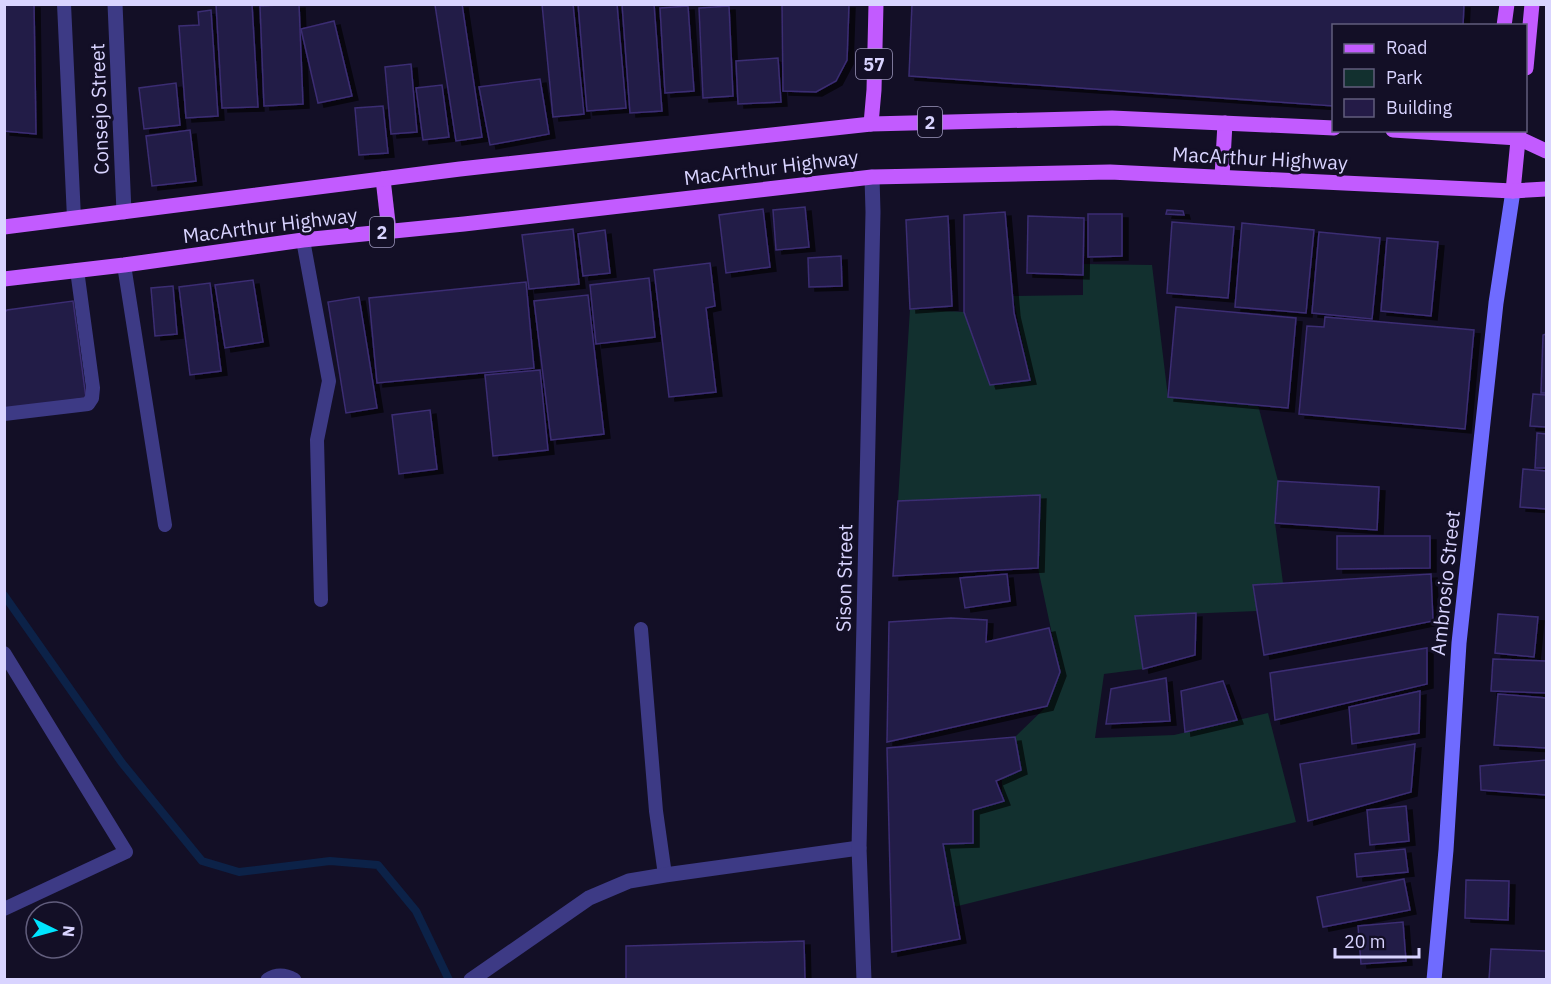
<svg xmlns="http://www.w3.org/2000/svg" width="1551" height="984" viewBox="0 0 1551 984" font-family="'IBM Plex Sans',sans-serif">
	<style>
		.green { fill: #12302f }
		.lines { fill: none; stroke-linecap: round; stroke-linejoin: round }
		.stream { stroke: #0c2248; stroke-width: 8 }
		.building { fill: #241b47; stroke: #3b2d73; stroke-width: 1.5; filter: url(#shadow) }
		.service { stroke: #3d3a85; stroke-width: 14 }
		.minor { stroke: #3d3a85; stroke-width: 15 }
		.tertiary { stroke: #3d3a85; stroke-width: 15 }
		.secondary { stroke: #6f6bff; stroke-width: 15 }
		.primary { stroke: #c25bff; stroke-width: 15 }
		.labels { text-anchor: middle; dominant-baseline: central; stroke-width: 6; stroke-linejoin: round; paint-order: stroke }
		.shield { fill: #130f26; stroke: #9e99be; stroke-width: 1.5 }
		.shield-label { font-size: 18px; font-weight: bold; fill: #d9d4ff }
		.street-label { font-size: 20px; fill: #d9d4ff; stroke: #130f26 }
	</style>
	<defs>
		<filter id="shadow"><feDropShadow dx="6" dy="4" stdDeviation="0" flood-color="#0009"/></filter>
	</defs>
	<rect width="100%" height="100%" fill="#130f26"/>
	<!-- green -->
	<path class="green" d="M1083 264 1152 265 1168 397 1258 405 1278 481 1275 523 1283 583 1253 585 1257 611 1135 616 1143 669 1104 674 1095 738 1174 735 1268 713 1296 822 954 907 943 844 973 843V810L1002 797V778L1021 770 1015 737 1047 706 1060 672 1038 568 1040 495 898 501 910 309 964 312 990 384 1030 380 1013 296 1083 295Z"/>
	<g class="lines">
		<!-- stream -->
		<path class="stream" d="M4 595 122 763 202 861 239 872 330 861 378 865 416 911 449 980"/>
	</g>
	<!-- building -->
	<g class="building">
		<path d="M4 4H34L36 134 4 131Z"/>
		<path d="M216 4H252L258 107 222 108Z"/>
		<path d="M299 4 303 104 264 106 260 6Z"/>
		<path d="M462 4 482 137 456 141 435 5Z"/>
		<path d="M542 4H573L584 114 553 117Z"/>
		<path d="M578 4H617L626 108 587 111Z"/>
		<path d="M622 4H654L662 111 630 113Z"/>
		<path d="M782 4H849L847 60 836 81 816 92 783 91Z"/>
		<path d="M912 4H1464L1463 26H1334V106L909 76Z"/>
		<path d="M688 6 694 91 665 93 660 8Z"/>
		<path d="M729 6 733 96 703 98 699 8Z"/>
		<path d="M211 10 218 116 186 118 179 26 199 25 198 12Z"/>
		<path d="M334 21 352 96 318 103 301 29Z"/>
		<path d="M778 58 781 102 738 104 736 61Z"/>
		<path d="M411 64 417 132 391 134 385 67Z"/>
		<path d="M540 79 549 134 490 145 479 87Z"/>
		<path d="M176 83 180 125 144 129 139 88Z"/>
		<path d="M442 85 449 137 423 140 416 88Z"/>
		<path d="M383 106 388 153 359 155 355 108Z"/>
		<path d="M190 130 196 181 152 186 146 136Z"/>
		<path d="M805 207 809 247 776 250 773 210Z"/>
		<path d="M763 209 770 267 726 273 719 215Z"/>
		<path d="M1167 210 1183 211 1184 215 1166 214Z"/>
		<path d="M1005 212 1014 313 1030 380 990 385 964 312V215Z"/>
		<path d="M1088 214H1122V256L1088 257Z"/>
		<path d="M948 216 952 306 910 309 906 220Z"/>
		<path d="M1028 216 1084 218 1083 275 1027 273Z"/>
		<path d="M1172 222 1234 227 1228 298 1167 293Z"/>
		<path d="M1242 223 1314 230 1306 313 1235 307Z"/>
		<path d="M573 229 579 284 529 289 522 235Z"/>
		<path d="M605 230 610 273 583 276 578 234Z"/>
		<path d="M1319 232 1380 238 1372 319 1312 313Z"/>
		<path d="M1387 238 1438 242 1431 316 1381 311Z"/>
		<path d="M841 256 842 286 809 287 808 258Z"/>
		<path d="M710 263 715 306 706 308 716 392 669 397 654 270Z"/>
		<path d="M649 278 655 337 596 344 590 285Z"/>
		<path d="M253 280 263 342 225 348 215 285Z"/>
		<path d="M526 282 534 368 377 383 369 298Z"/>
		<path d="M210 283 221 371 190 375 179 287Z"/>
		<path d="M173 286 177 334 155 336 151 288Z"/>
		<path d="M588 295 604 434 551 440 534 301Z"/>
		<path d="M359 297 377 408 346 413 328 302Z"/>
		<path d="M73 301 86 398 4 410V313L7 310Z"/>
		<path d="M1176 307 1296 318 1288 408 1168 397Z"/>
		<path d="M1325 317 1474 330 1465 429 1299 414 1307 326 1324 327Z"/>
		<path d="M1546 334V393H1541L1543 335Z"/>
		<path d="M540 370 548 450 493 456 485 375Z"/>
		<path d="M1533 394 1546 395V427L1530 426Z"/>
		<path d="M430 410 437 469 399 474 392 415Z"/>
		<path d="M1537 433 1546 434V468H1535Z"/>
		<path d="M1523 469 1546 471V509L1520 507Z"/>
		<path d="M1278 481 1379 487 1377 530 1275 523Z"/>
		<path d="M1040 495 1038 568 893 576 898 501Z"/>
		<path d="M1337 536H1430V568L1337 569Z"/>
		<path d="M1007 574 1010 601 965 608 960 578Z"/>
		<path d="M1431 574 1433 621 1264 655 1253 585Z"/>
		<path d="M1196 613 1195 655 1143 669 1135 616Z"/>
		<path d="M1498 614 1538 617 1534 657 1495 653Z"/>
		<path d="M951 618 987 620 986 642 1049 628 1060 672 1047 706 887 742 889 622Z"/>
		<path d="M1427 648V684L1275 720 1270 673Z"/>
		<path d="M1493 659 1546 661V693L1491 691Z"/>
		<path d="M1166 678 1170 721 1106 724 1111 689Z"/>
		<path d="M1223 681 1237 720 1185 732 1181 691Z"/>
		<path d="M1420 691 1419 733 1352 744 1349 707Z"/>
		<path d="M1498 694 1546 698V748L1494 745Z"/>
		<path d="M1015 737 1021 770 996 781 1004 801 973 810V843L943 844 960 939 892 952 887 748Z"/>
		<path d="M1415 744 1411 792 1308 821 1300 764Z"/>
		<path d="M1546 760V795L1481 790 1480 766Z"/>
		<path d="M1406 806 1409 841 1370 845 1367 810Z"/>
		<path d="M1405 849 1408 872 1357 877 1355 854Z"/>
		<path d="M1404 879 1410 910 1323 927 1317 897Z"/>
		<path d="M1466 880 1509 881 1508 920 1465 918Z"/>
		<path d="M1403 922 1406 961 1361 964 1358 926Z"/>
		<path d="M804 941 805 980H626V946Z"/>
		<path d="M1491 949 1546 951V980H1489Z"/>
	</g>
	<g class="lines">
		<!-- service -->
		<g class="service">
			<path d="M64 4 74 218"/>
			<path d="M303 240 329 381 317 440 321 600"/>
			<path d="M124 265 165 525"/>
			<path d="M4 414 88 404 92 398 93 388 77 270"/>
			<path d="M641 629 656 811 665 875"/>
			<path d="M4 653 126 852 4 909"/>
		</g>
		<!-- minor -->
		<g class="minor">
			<path d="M268 980C277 974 285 975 294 980"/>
			<path d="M471 980 589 898 629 881 665 875 859 848"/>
		</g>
		<!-- tertiary -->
		<g class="tertiary">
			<path d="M115 4 124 212"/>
			<path d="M864 980 859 848 873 212 872 177"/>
		</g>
		<!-- secondary -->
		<path class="secondary" d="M1434 980 1446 850 1459 643 1496 303 1513 191"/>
		<!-- primary -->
		<g class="primary">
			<path d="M1504 26 1507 4"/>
			<path d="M1526 68 1532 4"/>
			<path d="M871 124 874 90 876 4"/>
			<path d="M1393 130 1518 138 1546 151"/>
			<path d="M1222 177 1225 123"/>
			<path d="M383 179 389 231"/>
			<path d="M1513 191 1519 130"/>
			<path d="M4 227 460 169 871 124 1112 118 1334 128"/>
			<path d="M4 279 124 265 303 240 464 224 872 177 1110 172 1513 191 1546 189"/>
		</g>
	</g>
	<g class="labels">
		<!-- shield labels -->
		<g class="shield">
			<rect x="856" y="49" width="36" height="30" rx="4.5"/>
			<rect x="918" y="107" width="24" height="30" rx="4.5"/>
			<rect x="370" y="217" width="24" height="30" rx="4.5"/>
		</g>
		<g class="shield-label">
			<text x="874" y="64">57</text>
			<text x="930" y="122">2</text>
			<text x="382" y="232">2</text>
		</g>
		<!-- street labels -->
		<g class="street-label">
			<text transform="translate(99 109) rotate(-92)">Consejo Street</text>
			<text transform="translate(1260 158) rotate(3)">MacArthur Highway</text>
			<text transform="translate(771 167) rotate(-7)">MacArthur Highway</text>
			<text transform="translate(270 225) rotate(-7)">MacArthur Highway</text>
			<text transform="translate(844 578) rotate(-89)">Sison Street</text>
			<text transform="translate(1445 583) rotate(-84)">Ambrosio Street</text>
		</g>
	</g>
	<!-- border -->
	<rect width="1551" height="984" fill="none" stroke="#d9d4ff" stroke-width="12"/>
	<!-- legend -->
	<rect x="1332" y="24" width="195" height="108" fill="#130f26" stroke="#625e7d" stroke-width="1.5"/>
	<rect x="1344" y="44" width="30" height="9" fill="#c25bff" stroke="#625e7d" stroke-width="1.5"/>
	<text x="1386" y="54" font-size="18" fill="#d9d4ff">Road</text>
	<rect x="1344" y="69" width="30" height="18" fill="#12302f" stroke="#625e7d" stroke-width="1.5"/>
	<text x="1386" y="84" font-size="18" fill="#d9d4ff">Park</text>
	<rect x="1344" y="99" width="30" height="18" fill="#241b47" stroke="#625e7d" stroke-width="1.5"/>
	<text x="1386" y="114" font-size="18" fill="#d9d4ff">Building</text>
	<!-- north arrow -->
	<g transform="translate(54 930) rotate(95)"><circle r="28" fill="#130f26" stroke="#625e7d" stroke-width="1.5"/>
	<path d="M0-4.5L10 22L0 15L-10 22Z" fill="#00e5ff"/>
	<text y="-9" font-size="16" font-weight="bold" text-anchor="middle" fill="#d9d4ff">N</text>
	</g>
	<!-- scale -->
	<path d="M1335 948v9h84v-9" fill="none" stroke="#d9d4ff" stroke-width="3"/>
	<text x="1344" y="948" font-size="18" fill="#d9d4ff" stroke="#130f26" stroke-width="4.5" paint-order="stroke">20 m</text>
</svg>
